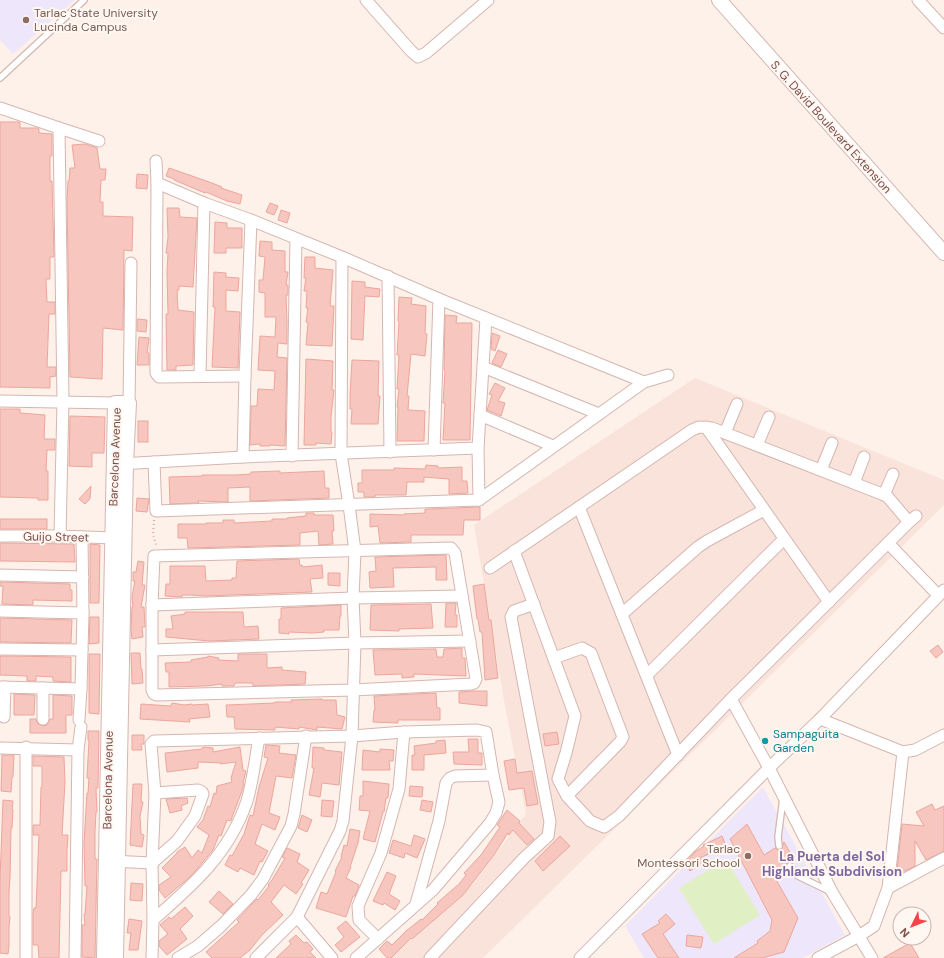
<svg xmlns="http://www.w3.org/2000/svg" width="944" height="958" viewBox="0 0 944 958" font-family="'DM Sans',sans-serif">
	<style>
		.residential { fill: #f9e3da }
		.education { fill: #eee6fb }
		.green { fill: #e1efc5 }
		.building { fill: #f7c6be; stroke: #eca69c }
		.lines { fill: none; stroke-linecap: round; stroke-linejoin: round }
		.service-casing { stroke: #d5b6b0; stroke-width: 8 }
		.minor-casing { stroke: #d5b6b0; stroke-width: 13 }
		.tertiary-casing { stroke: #d5b6b0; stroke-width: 16 }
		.path { stroke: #dda8a0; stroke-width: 2; stroke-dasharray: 1 3; stroke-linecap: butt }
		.service { stroke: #fff; stroke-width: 5.5 }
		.minor { stroke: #fff; stroke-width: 11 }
		.tertiary { stroke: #fff; stroke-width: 14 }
		.education-dot { fill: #8d6e63; stroke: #fff7f2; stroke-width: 1.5 }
		.culture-dot { fill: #0f9aa8; stroke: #fff7f2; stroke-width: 1.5 }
		.labels { text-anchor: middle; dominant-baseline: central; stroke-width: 4; stroke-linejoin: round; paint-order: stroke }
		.education-label { font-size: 12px; fill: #785e54; stroke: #fff7f2; text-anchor: start }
		.street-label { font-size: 12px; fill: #7d4e49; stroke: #fff7f2 }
		.culture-label { font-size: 12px; fill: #0d838f; stroke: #fff7f2; text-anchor: start }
		.neighbourhood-label { font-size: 13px; font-weight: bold; fill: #7d65a0; stroke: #fff7f2 }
	</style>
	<rect width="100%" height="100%" fill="#fef1ea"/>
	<!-- residential -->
	<path class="residential" d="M695 378 944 480V505L483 958H390L473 884 526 814 505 706 474 525Z"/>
	<!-- education -->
	<g class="education">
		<path d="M0 0H75L13 54 0 40Z"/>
		<path d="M763 787 845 935 803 958H644L625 926Z"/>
	</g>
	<!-- green -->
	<path class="green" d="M726 859 760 915 714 944 679 888Z"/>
	<!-- building -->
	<g class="building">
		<path d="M0 122H20V128H38L39 129V133L52 134V156H50V181H52L54 257H50V279H46L47 302H55V314H49L47 367H56V376L50 377V388L0 387Z"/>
		<path d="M85 144 97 148 100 169H106L105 180H101L100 202H103V216L133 217 132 251 124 250 123 330 103 328 102 379 70 377 67 201 68 181H69L70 168H75L72 145Z"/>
		<path d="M169 168 212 183 222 187 221 188 242 195 240 204 227 201 206 192 205 193 174 180V179L166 176Z"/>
		<path d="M137 174 148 175 147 189 136 188Z"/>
		<path d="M270 203 278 206 274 215 266 212Z"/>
		<path d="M167 208H179L180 217 197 218 193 287 179 286V290H177L178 310 194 312 193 365 176 366V370H167L166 314H168L167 272 168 253H166L168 237Z"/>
		<path d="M281 210 290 213 287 223 278 220Z"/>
		<path d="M215 222 227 223V228H242V248H226V253H214Z"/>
		<path d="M260 241 272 242V250L285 251V272H288L286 285H288V295H286L287 322V344L278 343 277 357 287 358 285 446 270 445V446H260V444L250 445 251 406H257L258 389 274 390 275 371 258 370 260 336 275 337 276 317H265V293L259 292V280H263L265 257 259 256Z"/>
		<path d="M305 257H315V268L333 270 330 306H334L332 346 306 345 308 323 306 322 308 308H306L307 291H304L306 278H304Z"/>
		<path d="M214 272 226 273V277L239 278 238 291 226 290V311L240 312 238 368 212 367 215 307H213Z"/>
		<path d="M352 281 365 282V287L380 289 379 297 365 296 363 340 351 339Z"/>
		<path d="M399 297 412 298 411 304 426 306 425 333 427 334 425 356 411 354 407 396H409L408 410 425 411 424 441H397L398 407H397L399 389H397L399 355H397L399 322 398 321Z"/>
		<path d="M445 315 457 316 456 323H472L470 440H443L445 403H443L445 371 444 370Z"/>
		<path d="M137 319 147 320 146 332 137 331Z"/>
		<path d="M492 333 500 336 495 351 491 349Z"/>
		<path d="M139 337 149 338 147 353H149V365H137Z"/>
		<path d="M498 350 507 354 501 367 492 363Z"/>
		<path d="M306 359 333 361 332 390H334L331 417V432H332L331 444 316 443V445H304Z"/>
		<path d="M352 360 379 361 378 396H380L378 424H351L352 409H350V395Z"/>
		<path d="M495 383 505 388 498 401 505 403 501 416 487 410 492 395 489 394Z"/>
		<path d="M0 409H20V413L45 415 44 439H55V450H47L46 471H48V500H38V498L0 497Z"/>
		<path d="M70 416 105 417 104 453H92V467L69 466Z"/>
		<rect x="138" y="421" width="10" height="21"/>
		<path d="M426 465 438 466V468L462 467V481H467L468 493 449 494V479L424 477V482H407L406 495H375V497H364V492H358V483H362V470H394V468L425 469Z"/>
		<path d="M280 471V473L324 471 325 488H329V498L250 501V487L228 488V502L198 501 199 503 170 504 169 477 202 476V475H235L251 474V472Z"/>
		<path d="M91 486 90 499 85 504 79 499Z"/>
		<path d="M137 498 149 499 147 512 136 511Z"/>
		<path d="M480 507V520H464L463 535H411V542L380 543 378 526 370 527V514L404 515V514L425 513V509H429Z"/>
		<path d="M306 513H314V515H333L334 531H332L333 544 319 545 318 531 300 533V545L188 548 187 538H178V524H206V523H223V520H234V523L272 521V519H287V518L306 516Z"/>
		<rect x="0" y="519" width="47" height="10"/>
		<path d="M0 543 74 544 75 562 0 561Z"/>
		<path d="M90 544 100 545 99 603H90Z"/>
		<path d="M446 555 447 580H436V567L393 568 394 587 370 588 369 572 376 571 375 557Z"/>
		<path d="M299 559 300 566 302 565 303 567 322 565 323 578 310 579 312 592 205 596 190 595H182V597L165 596 166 584H170V566H205L206 581 232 580V578H236L237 561Z"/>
		<path d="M138 561 144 562 142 585H145L141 607H144L145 627H142L143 637 132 639 131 630 132 607H133L132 597 135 581H133V572H136Z"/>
		<path d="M328 573H340V586L328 585Z"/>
		<path d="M0 582 70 584V590H72V601L33 600V605L2 604 3 586H0Z"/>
		<path d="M484 584 489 620H491L498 678 485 680 482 632H480L478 619H477L473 586Z"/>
		<path d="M446 603H456L455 615H457V627H445Z"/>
		<path d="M431 604 433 628 399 629V631L370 630 371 605Z"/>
		<path d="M341 605V616H340L339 630H324V632L312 633 289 632V634L279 633V619H281V608Z"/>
		<path d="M185 612H243L244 627 258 626 259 639 209 641 166 637V629H173L171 616 185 614Z"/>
		<path d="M90 617H99V643L89 644Z"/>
		<path d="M0 618 72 620 71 643 0 642Z"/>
		<path d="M938 645 943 652 936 658 930 651Z"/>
		<path d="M462 648V658H465L466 676 414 674V677L402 678V674L375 675 373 650 436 649 437 657H443L444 649Z"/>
		<path d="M131 653H140L141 669H142L143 683 132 684Z"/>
		<path d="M89 654H100L99 714 89 713Z"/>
		<path d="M238 654H267V668L282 667V670L306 672 305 684 253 686V683H235L234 686H222V684L206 686 169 687V672H166L165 663 191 662V660L208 657V656L219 658 218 660 238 661Z"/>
		<path d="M0 656 71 657V682L53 681V677L36 676V681H27V676L0 675Z"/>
		<path d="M474 691H487V706L459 703V692Z"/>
		<path d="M436 693 437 708H440V720H398V723L373 722 374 710H375L374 696Z"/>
		<path d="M14 694 35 695 34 715H14Z"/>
		<path d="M53 695 72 696V715H66V733H30V719H36L37 723 43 726 47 725 50 719H53Z"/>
		<path d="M322 699V700H336L337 715 345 717 342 729 317 727V730L299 727V729L275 727V730L235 729 234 717H227L226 705 275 703V702H292L291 700Z"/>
		<path d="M172 703 184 705 192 704V705L208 704 210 717 189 719 190 722 140 719 141 704 171 706Z"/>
		<path d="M88 731H99L98 788H96L97 812H96L95 831V859H97L95 958 82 957V925H85L84 914H85L87 886H85L84 843 87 793H88L89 778H87L89 740H88Z"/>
		<path d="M557 732 559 744 545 746 543 734Z"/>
		<path d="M132 735H144V744H141L142 750H132Z"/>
		<path d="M468 739H478V753H482V765L454 764 453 752H469Z"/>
		<path d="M445 740 446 753 424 755V770H412V755H415L414 746 436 743V741Z"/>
		<path d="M266 745 280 746 279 753 296 755 292 778 276 776 269 813 280 817 275 830 262 824 255 844 268 851 262 862 260 861 254 875 240 868 238 872 225 865 230 855 232 856 244 834 250 815 253 816 259 787 268 758 264 757Z"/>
		<path d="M203 747 213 748V752L240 747 243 770 246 771 243 783H244L242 791 231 820V821L227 820 221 836 219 835 213 850 191 876 165 898 159 890V885L171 877 162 868 177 853V852L185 847 192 858 198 850 202 853 209 835 197 827 203 820 208 806 210 807 214 793 216 794 217 786 232 782 231 778 236 762 220 764 221 763 198 762V768L167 772 165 753 202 749Z"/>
		<path d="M313 747 324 748V750L342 752 339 785 322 783 320 797 309 795 314 768H312Z"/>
		<path d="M380 749 394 750 393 761H389L390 770H362L363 750 380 752Z"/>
		<path d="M2 755H14L13 777H12L11 792 1 791Z"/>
		<path d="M33 756 64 757 65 782 62 835H68L67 850V871H61L59 958H39L38 945H33V913L34 908H36L39 835H33V825H40L41 787H42V766H33Z"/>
		<path d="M515 759 517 773 532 771 538 804 527 806 524 788 509 790 504 761Z"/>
		<path d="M363 781 389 784 388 798H386L384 812H383L375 842 363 839 370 811 359 810 360 796H363Z"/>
		<path d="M133 784H142L141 802H143L140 816 141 834 144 835 142 847 130 845Z"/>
		<path d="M410 786 423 787 422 797 409 796Z"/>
		<path d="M187 798 188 803 181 806 182 810 170 813 166 799Z"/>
		<path d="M3 800 13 801 12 810H13L12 828H11L10 878 9 892V916L10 917 9 926V945L8 954 0 953V879Z"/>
		<path d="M322 800 334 801 332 817 321 816Z"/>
		<path d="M422 800 433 802 431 812 420 810Z"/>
		<path d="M932 804 935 810 944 806V851L926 860 915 841V866L905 871H897L902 824 924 826 916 812Z"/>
		<path d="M507 810 520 821 519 823 534 839 527 845 513 830 509 835 508 833 494 855 463 895 412 939 411 938 391 958H387L379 949 387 941 392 945 405 932 421 919 422 920 438 904 437 903 459 884 466 875 464 873 481 855 500 827 497 825Z"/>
		<path d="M302 815 312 820 307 832 298 828Z"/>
		<path d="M747 824 764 855 775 848 778 850H781L784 842 795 861 793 863 790 862 787 863V868L775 878 798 918 784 952 762 958H734L758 943 757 941 770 931 772 920 730 839Z"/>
		<path d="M350 829 360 831 358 843 350 867H351L346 878 359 885 355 896H353L346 917 316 908 321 892 327 894 336 872 335 871 342 857H341L344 845 347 846Z"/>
		<path d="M414 835 425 839 417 858 405 853 404 858 389 853 393 840 411 846Z"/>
		<path d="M560 836 570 846 543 871 535 861Z"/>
		<path d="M722 836 726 846 700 858 703 862 690 871 685 864 683 865 695 852 704 846 703 845Z"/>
		<path d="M287 848 300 854 297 862 309 870 301 883 303 884 296 894 284 885 271 902 283 915 262 935 250 950 240 958H212L206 952 239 922 237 920 257 899 258 900 269 886 268 885 272 880 285 858 282 857Z"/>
		<path d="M387 872 396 876 389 894 400 901 395 910 384 903 383 905 373 901Z"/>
		<path d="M131 883 143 884 142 901 130 900Z"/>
		<path d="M219 891 233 904 223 914 209 902Z"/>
		<path d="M185 907 193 916 180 929 187 939 167 955 159 946V941L168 934 160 925 169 917 171 919Z"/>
		<path d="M666 914 675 924 663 934 679 958H658L642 934 660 923 658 921Z"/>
		<path d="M129 919 142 921 138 950H129L131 933H127Z"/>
		<path d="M346 921 360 937 341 952 335 945 344 937 337 928Z"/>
		<path d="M296 935 304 943 307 942 313 949 310 952 316 958H276L291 944 289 941Z"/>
		<path d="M687 935 703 937 701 948 686 946Z"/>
		<path d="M910 943 919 958H883Z"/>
	</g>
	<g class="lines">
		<!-- service casing -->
		<g class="service-casing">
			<g id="service">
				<path d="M0 78 84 0"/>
				<path d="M779 846 778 837 783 798"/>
				<path d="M790 866 798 876 829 891"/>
			</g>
		</g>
		<!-- minor casing -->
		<g class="minor-casing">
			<g id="minor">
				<path d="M366 0 411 51 418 57 426 53 488 0"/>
				<path d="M918 0 944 28"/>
				<path d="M0 108 59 128 63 401 60 536"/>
				<path d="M59 128 99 141"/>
				<path d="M156 161 157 183 156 373 159 377 245 376"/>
				<path d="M157 183 204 203 251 220 342 257 439 299 644 382"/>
				<path d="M388 276 390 452"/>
				<path d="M483 367 599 414"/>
				<path d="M200 376 204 203"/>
				<path d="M0 401 115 403"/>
				<path d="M129 403 131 263"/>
				<path d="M480 415 553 446"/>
				<path d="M706 427 829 602"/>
				<path d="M725 433 737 404"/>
				<path d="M757 445 769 417"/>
				<path d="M434 450 439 299"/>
				<path d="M292 456 296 239"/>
				<path d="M243 457 245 376 251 220"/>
				<path d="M154 462 156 511 479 500 644 382 668 375"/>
				<path d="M119 464 243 457 478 448"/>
				<path d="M821 470 832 443"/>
				<path d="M854 483 864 457"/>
				<path d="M884 495 893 474"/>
				<path d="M479 500 478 448 486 318"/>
				<path d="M579 507 678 755"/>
				<path d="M0 536H60L113 538"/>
				<path d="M888 543 938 595"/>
				<path d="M451 548 455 553 476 679 474 683 471 684 353 690 157 695 154 694 152 690V605L154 556Z"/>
				<path d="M514 551 575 716 566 753 558 779 567 796 590 821 604 827 619 816 731 699 909 522 916 516"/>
				<path d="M490 568 692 430 699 427 712 428 887 496 909 522"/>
				<path d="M0 575 83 577"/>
				<path d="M152 605 353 598 462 596"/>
				<path d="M0 611 83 613"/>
				<path d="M622 614 698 547 707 541 764 510"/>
				<path d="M0 649 82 650"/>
				<path d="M152 650 355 643 470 641"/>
				<path d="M554 658 582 648 591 653 623 737 620 742 567 796"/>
				<path d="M647 675 784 539"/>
				<path d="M0 687 81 689 83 613 82 537"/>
				<path d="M731 699 769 768 832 892 872 958"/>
				<path d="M4 717 5 687"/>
				<path d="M43 719V688"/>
				<path d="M820 719 903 752 915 750 944 735"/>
				<path d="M79 720 81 689"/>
				<path d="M0 748 78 750"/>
				<path d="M110 861 152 863 177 841 195 816 203 794 202 792 198 790 155 793"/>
				<path d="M888 888 944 858"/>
				<path d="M416 904 439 821 446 783 450 778 455 776 493 775"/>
				<path d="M297 917 332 958"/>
				<path d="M153 920C193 885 229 854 247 801 253 781 255 759 259 738"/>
				<path d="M378 939 359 920 358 906 381 853 399 789 404 732"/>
				<path d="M26 958V747"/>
				<path d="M75 958 78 750 81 727"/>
				<path d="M152 958 153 920 152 863 155 793 151 744 154 741 352 736 404 732 477 730 486 732 493 775 499 802 496 813 490 823 433 890 356 958"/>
				<path d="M178 958 198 946 221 926 251 895 263 879 291 826 294 814 306 736"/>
				<path d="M256 958 297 917 340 831 343 821 352 736 355 643 353 598 355 551 349 505 341 454 342 257"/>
				<path d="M430 958 524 858 548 836 550 822 511 617 514 611 534 604"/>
				<path d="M580 958 769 768 820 719 944 590"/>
				<path d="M818 958 859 936 874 926 888 888 903 752"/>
			</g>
		</g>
		<!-- tertiary casing -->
		<g class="tertiary-casing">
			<g id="tertiary">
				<path d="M719 0 944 253"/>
				<path d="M104 958 115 403H129L126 464 116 958"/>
			</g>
		</g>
		<!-- path -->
		<path class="path" d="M154 520 153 534 156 545"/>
		<!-- service -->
		<use href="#service" class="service"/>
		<!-- minor -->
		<use href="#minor" class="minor"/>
		<!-- tertiary -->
		<use href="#tertiary" class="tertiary"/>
	</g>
	<!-- markers -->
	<g class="education-dot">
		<circle cx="26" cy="20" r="4"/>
		<circle cx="748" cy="856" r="4"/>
	</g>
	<circle class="culture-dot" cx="765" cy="741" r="4"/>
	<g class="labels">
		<!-- education labels -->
		<g class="education-label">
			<text x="34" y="13">Tarlac State University<tspan x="34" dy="14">Lucinda Campus</tspan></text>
			<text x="740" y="849" text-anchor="end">Tarlac<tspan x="740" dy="14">Montessori School</tspan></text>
		</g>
		<!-- street labels -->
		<g class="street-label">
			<text transform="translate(831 127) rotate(48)">S. G. David Boulevard Extension</text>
			<text transform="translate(115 457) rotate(-88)">Barcelona Avenue</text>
			<text transform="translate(56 537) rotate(1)">Guijo Street</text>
			<text transform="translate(108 780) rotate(-89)">Barcelona Avenue</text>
		</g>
		<!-- culture labels -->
		<g class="culture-label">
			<text x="773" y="734">Sampaguita<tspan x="773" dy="14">Garden</tspan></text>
		</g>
		<!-- neighbourhood labels -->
		<g class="neighbourhood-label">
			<text x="832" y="856">La Puerta del Sol<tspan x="832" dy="15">Highlands Subdivision</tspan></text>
		</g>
	</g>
	<!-- north arrow -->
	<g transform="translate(912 926) rotate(227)"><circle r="19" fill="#fff7f2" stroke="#cbb3ae"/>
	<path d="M0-3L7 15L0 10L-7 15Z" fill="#f44349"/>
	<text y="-6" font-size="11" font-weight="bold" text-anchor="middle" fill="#7d4e49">N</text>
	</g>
</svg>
